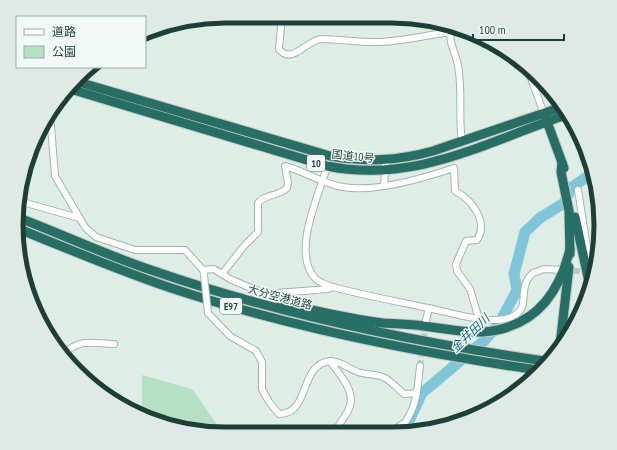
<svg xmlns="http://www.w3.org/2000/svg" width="617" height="450" viewBox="0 0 617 450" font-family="'PT Sans Narrow','Noto Sans JP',sans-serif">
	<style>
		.green { fill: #b5e0c4 }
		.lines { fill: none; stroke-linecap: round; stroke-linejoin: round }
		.river { stroke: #80c6d9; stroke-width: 11 }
		.minor-tunnel { stroke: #b8cac4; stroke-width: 6; stroke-dasharray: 6 3; stroke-linecap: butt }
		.minor-casing { stroke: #a1b5af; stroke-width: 8 }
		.highway-casing { stroke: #c0c9c7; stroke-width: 11 }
		.minor { stroke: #fff; stroke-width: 6 }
		.highway { stroke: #276e64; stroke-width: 9 }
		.minor-bridge-casing { stroke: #a1b5af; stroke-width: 8; stroke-linecap: butt }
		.minor-bridge { stroke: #fff; stroke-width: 6 }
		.labels { text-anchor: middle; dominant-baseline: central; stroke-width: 3; stroke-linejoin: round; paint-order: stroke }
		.shield { fill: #f0f9f5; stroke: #5d7771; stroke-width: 1 }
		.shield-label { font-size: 10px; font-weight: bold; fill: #1e3f38 }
		.street-label { font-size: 11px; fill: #1e3f38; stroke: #f0f9f5 }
		.water-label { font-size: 12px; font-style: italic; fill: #116882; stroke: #f0f9f5 }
		.rim { fill: none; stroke: #1e3f38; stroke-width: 5 }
	</style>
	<rect width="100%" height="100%" fill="#dfede7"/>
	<!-- green -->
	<path class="green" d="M142 375 192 389 223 433 211 434 148 417 142 407Z"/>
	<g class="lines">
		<!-- river -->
		<path class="river" d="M398 432 409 421 422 393 485 340 499 324 517 290 514 274 525 232 540 218 564 203 572 187 594 172"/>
		<!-- minor-tunnel -->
		<g class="minor-tunnel">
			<path d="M565 270 590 272"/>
			<path d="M420 366 426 324"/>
		</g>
		<!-- minor casing -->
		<g class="minor-casing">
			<g id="minor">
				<path d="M282 16 279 49C292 66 307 39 322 39 341 39 361 43 380 42 404 41 427 35 451 32L458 29"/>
				<path d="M451 32C448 42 457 56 458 66 463 91 458 116 462 141"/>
				<path d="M528 70 544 114"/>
				<path d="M50 114 55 176 85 227 96 237 135 250H185L203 270 204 273"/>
				<path d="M328 164C320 192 290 254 316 279 319 282 325 284 329 286 362 295 395 301 428 308 450 312 495 328 515 315 531 306 516 288 533 273L544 269 562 270"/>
				<path d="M384 186 386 160"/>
				<path d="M578 190 587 247 593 270"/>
				<path d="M19 201 79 218"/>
				<path d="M203 270 214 269 222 274 244 246 258 232V203C263 195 279 196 287 188L288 183 285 166C305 171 322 184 343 187 374 193 424 178 454 168L455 191C471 199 489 221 477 240L466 241 456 264 457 271 470 289 479 319"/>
				<path d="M222 274 230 279 265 294 328 289 333 287"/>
				<path d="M208 313 230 336 256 351 262 362V389L269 402 279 414C311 414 298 365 330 361 338 360 350 369 358 372 367 375 378 374 385 378 392 382 398 389 404 394L417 393"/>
				<path d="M426 320 429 308"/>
				<path d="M62 355C80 338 91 343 114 344"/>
				<path d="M330 361C340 376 358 392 348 411 344 418 338 425 335 433"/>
				<path d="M390 432C395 429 402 425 406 421 417 405 418 385 420 366"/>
			</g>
		</g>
		<!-- highway casing -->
		<g class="highway-casing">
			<g id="highway">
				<path d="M75 81 330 156C367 162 397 161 433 151L562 107"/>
				<path d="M67 88 327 166C415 184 486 142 566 115"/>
				<path d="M545 116 564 168"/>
				<path d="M562 163 561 172 569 211 570 254"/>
				<path d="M575 217 589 282"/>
				<path d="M19 218C64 235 108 256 154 271 281 315 413 342 545 361"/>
				<path d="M19 229C68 249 118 270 168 287 288 327 413 352 538 370"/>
				<path d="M281 303C315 311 349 319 383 323 396 324 409 324 423 326 442 328 463 333 483 332 534 328 559 295 570 249"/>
				<path d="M560 345 569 267"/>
			</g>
		</g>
		<!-- minor -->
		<use href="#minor" class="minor"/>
		<!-- highway -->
		<use href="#highway" class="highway"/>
		<!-- minor-bridge casing -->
		<g class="minor-bridge-casing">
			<path id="minor-bridge" d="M204 275 208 313"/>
		</g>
		<!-- minor-bridge -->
		<use href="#minor-bridge" class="minor-bridge"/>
	</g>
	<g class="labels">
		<!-- shield labels -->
		<g class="shield">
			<rect x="307" y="155" width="18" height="16" rx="3"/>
			<rect x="220" y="298" width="22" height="16" rx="3"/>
		</g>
		<g class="shield-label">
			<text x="316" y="163">10</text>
			<text x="231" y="306">E97</text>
		</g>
		<!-- street labels -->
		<g class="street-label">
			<text transform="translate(353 156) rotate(6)">国道10号</text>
			<text transform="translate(280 297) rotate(15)">大分空港道路</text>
		</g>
		<!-- water labels -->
		<g class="water-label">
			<text transform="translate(470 333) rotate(-44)">金井田川</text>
		</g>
	</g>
	<!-- crop -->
	<path d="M0 0H617V450H0ZM225 23H392A202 202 0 0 1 594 225V225A202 202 0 0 1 392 427H225A202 202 0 0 1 23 225V225A202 202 0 0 1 225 23Z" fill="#dfeae6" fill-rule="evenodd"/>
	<path class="rim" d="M225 23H392A202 202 0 0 1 594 225V225A202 202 0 0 1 392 427H225A202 202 0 0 1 23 225V225A202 202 0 0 1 225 23Z"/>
	<!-- legend -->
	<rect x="16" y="16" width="130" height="52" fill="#f0f9f5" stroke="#9cafa9"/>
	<rect x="24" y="29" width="20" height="6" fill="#ffffff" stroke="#9cafa9"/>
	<text x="52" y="36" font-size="12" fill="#1e3f38">道路</text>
	<rect x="24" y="46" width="20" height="12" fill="#b5e0c4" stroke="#9cafa9"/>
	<text x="52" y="56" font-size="12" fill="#1e3f38">公園</text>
	<!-- scale -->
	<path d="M473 34v6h91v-6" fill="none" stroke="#1e3f38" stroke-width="2"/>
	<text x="479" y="34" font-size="12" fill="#1e3f38" stroke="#f0f9f5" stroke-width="3" paint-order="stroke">100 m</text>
</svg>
